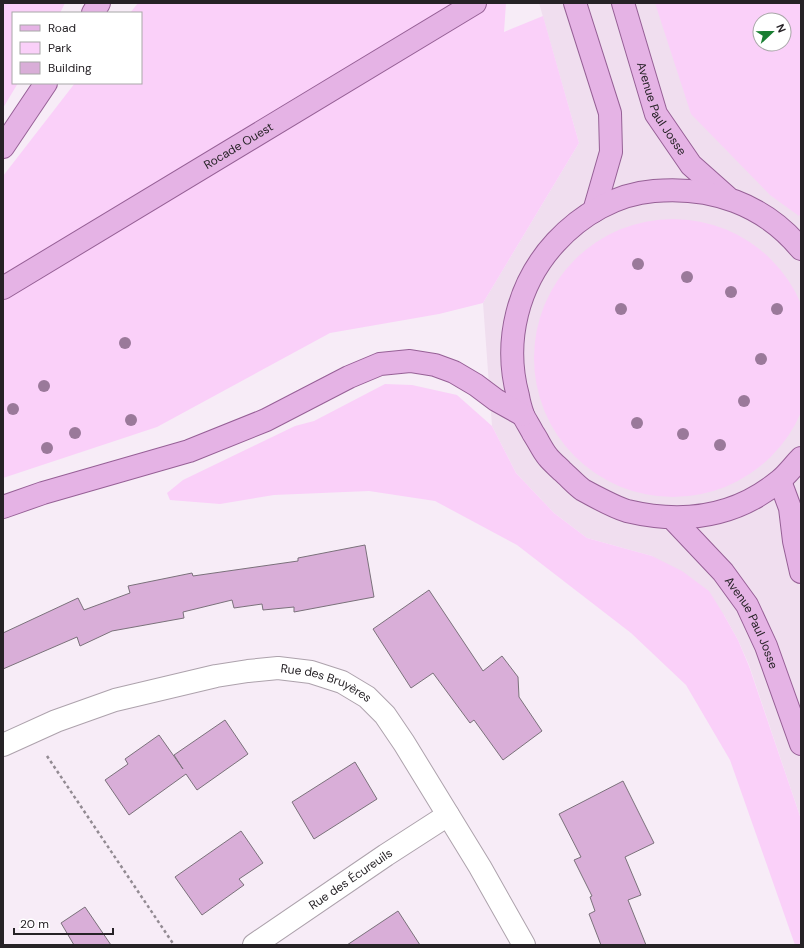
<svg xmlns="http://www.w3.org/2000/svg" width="804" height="948" viewBox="0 0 804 948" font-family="'DM Sans',sans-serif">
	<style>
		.built { fill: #f0deef; fill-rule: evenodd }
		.green { fill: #fad0f9; fill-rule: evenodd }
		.building { fill: #d9aed8; stroke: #7b717b }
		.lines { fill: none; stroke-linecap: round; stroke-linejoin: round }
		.street-casing { stroke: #ada2ac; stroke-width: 24 }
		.primary-casing { stroke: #966096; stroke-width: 24 }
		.path { stroke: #928a92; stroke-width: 2.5; stroke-dasharray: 3 3; stroke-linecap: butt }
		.street { stroke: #fff; stroke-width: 22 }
		.primary { stroke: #e5b3e5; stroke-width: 22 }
		.tree { fill: #9a799a }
		.labels { text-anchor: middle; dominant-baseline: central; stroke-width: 3; stroke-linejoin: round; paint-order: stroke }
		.street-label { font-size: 12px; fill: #262226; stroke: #fff }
	</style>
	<rect width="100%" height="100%" fill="#f7ecf7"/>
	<!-- built -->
	<path class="built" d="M539 3H801V819L749 665 738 640 724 615 652 556 587 538 554 513 516 473 492 426 483 303 579 143ZM760 20H784V44H760Z"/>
	<!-- green -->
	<g class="green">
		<path d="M3 3H65L60 13H13V83H18L3 108Z"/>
		<path d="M138 3H506L504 32 543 16 579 143 483 303 439 314 330 333 157 427 3 478V176L75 83H141V13H130Z"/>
		<path d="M655 3H801V212L799 216 770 195 691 114ZM760 20H784V44H760Z"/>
		<circle cx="673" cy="358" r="139"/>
		<path d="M385 384 412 385 457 395 492 426 516 473 554 513 587 538 652 556 682 571 709 591 724 615 738 640 749 666 801 819V945H795L730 760 686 685 631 633 517 545 435 501 369 491 274 495 220 504 170 500 167 493 183 480 295 426 314 421Z"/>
	</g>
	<!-- building -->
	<g class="building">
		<path d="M365 545 374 597 294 612V607L263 610 262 604 234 608 232 600 183 612 184 618 112 631 80 646 77 637 3 669V633L78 598 84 610 130 593 128 586 192 573 193 576 298 561V558Z"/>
		<path d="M429 590 483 671 502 656 518 677 519 697 542 731 503 760 474 720 470 723 433 673 411 688 373 629Z"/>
		<path d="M225 720 248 754 197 790 186 774 129 815 105 780 128 764 125 759 159 735 183 769 174 755Z"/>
		<path d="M355 762 377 799 314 839 292 802Z"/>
		<path d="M623 781 654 843 625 857 641 895 628 900 646 945H601L589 914 595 911 590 897 592 896 574 860 581 857 559 814Z"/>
		<path d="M241 831 263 863 239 879 244 885 202 915 175 877Z"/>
		<path d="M85 907 111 945H74L61 923Z"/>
		<path d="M398 911 420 945H347Z"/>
	</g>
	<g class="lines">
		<!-- street casing -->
		<g class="street-casing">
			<g id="street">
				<path id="s1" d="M3 745 56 721 115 700 216 676 248 671 278 668 311 672 342 682 367 697 385 715 404 743 480 867 524 945"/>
				<path id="s2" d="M254 945 386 855 448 815"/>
			</g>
		</g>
		<!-- primary casing -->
		<g class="primary-casing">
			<g id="primary">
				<path d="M575 3 610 113 611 152 594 211"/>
				<path id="s3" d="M623 3 656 114 691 165 727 197"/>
				<path d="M93 13 99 3"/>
				<path d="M3 147 46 83"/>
				<path d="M801 249C764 204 711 186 654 191 616 194 581 215 556 242 518 283 503 341 518 396 519 402 521 409 523 415 526 421 530 427 533 433 538 440 542 450 548 457 552 462 557 466 562 471 569 477 576 485 583 490 592 495 617 508 627 511 682 524 734 518 779 481 787 475 794 465 801 458"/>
				<path id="s4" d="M3 288 475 3"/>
				<path d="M780 481 790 508 794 541 801 572"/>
				<path d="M3 507 43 493 189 451 266 420 349 377 380 364 410 361 435 365 454 372 476 385 496 400 523 415"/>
				<path id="s5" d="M672 518 723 572 747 605 766 646 801 744"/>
			</g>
		</g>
		<!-- path -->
		<path class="path" d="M47 756 174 945"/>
		<!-- street -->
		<use href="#street" class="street"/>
		<!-- primary -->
		<use href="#primary" class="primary"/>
	</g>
	<!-- trees -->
	<g class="tree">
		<circle cx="638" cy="264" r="6"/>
		<circle cx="687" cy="277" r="6"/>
		<circle cx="731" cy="292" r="6"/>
		<circle cx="621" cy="309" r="6"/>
		<circle cx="777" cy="309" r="6"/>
		<circle cx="125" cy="343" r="6"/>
		<circle cx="761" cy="359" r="6"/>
		<circle cx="44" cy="386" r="6"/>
		<circle cx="744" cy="401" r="6"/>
		<circle cx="13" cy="409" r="6"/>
		<circle cx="131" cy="420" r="6"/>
		<circle cx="637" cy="423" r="6"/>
		<circle cx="75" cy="433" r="6"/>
		<circle cx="683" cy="434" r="6"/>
		<circle cx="720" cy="445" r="6"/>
		<circle cx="47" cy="448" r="6"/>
	</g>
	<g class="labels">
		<!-- street labels -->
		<g class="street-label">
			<text stroke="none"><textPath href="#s3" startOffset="113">Avenue Paul Josse</textPath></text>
			<text stroke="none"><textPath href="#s4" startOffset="275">Rocade Ouest</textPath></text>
			<text stroke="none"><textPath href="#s5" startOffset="133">Avenue Paul Josse</textPath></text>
			<text stroke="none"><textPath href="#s1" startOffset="338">Rue des Bruyères</textPath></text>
			<text stroke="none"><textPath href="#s2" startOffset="117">Rue des Écureuils</textPath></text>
		</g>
	</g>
	<!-- border -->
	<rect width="804" height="948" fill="none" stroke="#262226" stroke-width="8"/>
	<!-- legend -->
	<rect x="12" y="12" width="130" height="72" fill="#ffffff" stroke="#a8a7a8"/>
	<rect x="20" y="25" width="20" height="6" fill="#e5b3e5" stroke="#a8a7a8"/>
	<text x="48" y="32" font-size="12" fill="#262226">Road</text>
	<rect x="20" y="42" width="20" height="12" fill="#fad0f9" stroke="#a8a7a8"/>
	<text x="48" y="52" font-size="12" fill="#262226">Park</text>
	<rect x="20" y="62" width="20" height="12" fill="#d9aed8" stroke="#a8a7a8"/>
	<text x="48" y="72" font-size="12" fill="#262226">Building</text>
	<!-- north arrow -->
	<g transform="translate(772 32) rotate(68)"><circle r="19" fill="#ffffff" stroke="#a8a7a8"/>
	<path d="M0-3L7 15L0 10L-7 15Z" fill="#197e32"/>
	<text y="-6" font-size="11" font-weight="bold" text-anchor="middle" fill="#262226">N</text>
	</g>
	<!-- scale -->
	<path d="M14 928v6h99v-6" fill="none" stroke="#262226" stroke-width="2"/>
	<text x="20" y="928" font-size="12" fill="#262226" stroke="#ffffff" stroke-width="3" paint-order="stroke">20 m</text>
</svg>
